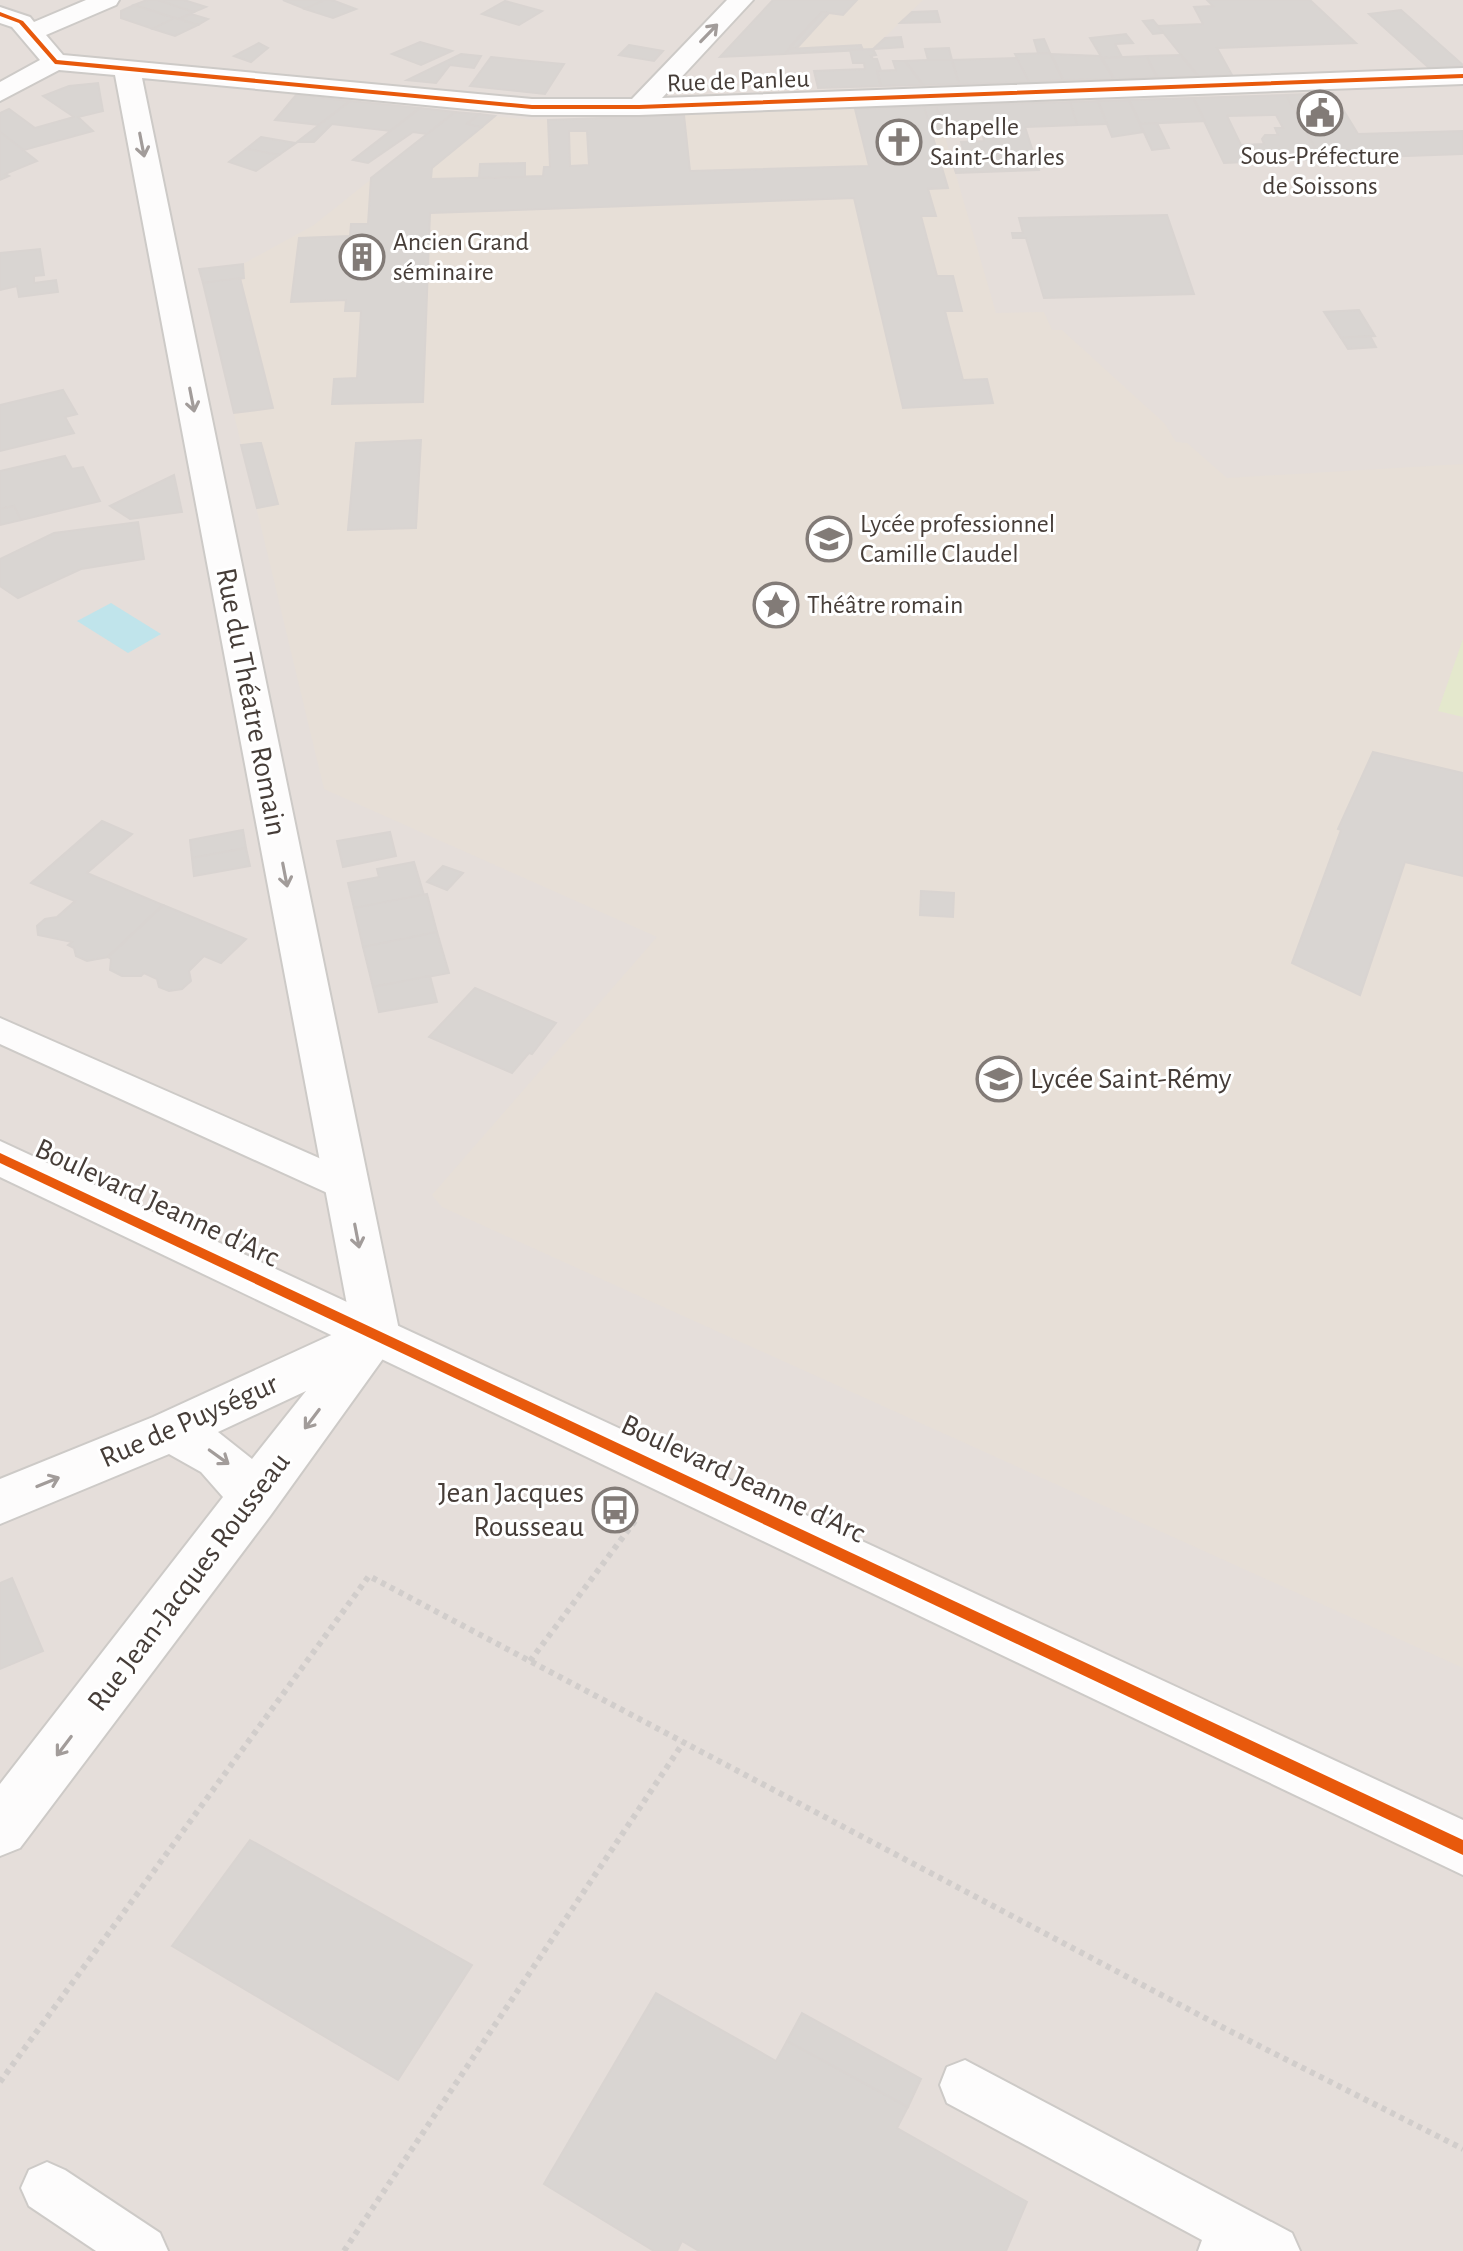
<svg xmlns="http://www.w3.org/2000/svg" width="1463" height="2251" viewBox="0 0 1463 2251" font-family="'Alegreya Sans',sans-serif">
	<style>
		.residential { fill: #e5deda }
		.education { fill: #e7dfd7 }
		.green { fill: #e4e8cd }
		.water { fill: #c0e4eb }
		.building { fill: #d9d5d2; stroke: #d9d4d1; stroke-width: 2; fill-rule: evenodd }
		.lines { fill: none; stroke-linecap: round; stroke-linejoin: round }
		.service-casing { stroke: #cdcac7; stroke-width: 4 }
		.minor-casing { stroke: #cdcac7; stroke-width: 4 }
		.tertiary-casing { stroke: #cdcac7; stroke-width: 4 }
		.path { stroke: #d1cdcb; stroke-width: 6; stroke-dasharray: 5 5; stroke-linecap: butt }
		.service { fill: #fdfcfc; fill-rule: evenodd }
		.minor { fill: #fdfcfc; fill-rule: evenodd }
		.tertiary { fill: #fdfcfc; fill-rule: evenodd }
		.cycleway-casing { stroke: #fff; stroke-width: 5 }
		.cycleway { fill: #e8590c; fill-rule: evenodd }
		.oneway { stroke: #a29c9a }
		.labels { text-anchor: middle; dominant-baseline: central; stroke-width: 6; stroke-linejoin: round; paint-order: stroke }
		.far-street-label { font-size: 26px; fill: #463d38; stroke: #fff }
		.far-poi-label { font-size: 26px; fill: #463d38; stroke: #fff; text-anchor: start }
		.street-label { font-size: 30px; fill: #463d38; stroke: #fff }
		.poi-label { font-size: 30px; fill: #463d38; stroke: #fff; text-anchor: start }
	</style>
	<rect width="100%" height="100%" fill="#f1eeeb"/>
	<!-- residential -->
	<rect class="residential" x="0" y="0" width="1463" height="2251"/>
	<!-- education -->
	<g class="education">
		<path d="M774 0H923L873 49 720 57Z"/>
		<path d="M936 106 996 313 1044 312 1052 330H1062L1164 423 1176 442 1187 443 1227 478 1463 464V1668L442 1207 432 1195 657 937 324 789 199 269 243 264 314 225 455 112 532 120Z"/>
	</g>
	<!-- green -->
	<path class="green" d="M1463 639V717L1438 711Z"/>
	<!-- water -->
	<path class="water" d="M111 603 161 634 128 653 77 621Z"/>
	<!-- building -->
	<g class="building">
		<path d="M147 0H158L194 12 179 19 134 5Z"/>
		<path d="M158 0H184L206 7 194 12Z"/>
		<path d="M283 0H324L305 9Z"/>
		<path d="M324 0H332L356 9 333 18 305 9Z"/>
		<path d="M773 0H857L843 15 822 12 785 54 720 57Z"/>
		<path d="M1207 0H1310L1356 43 1217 48 1232 75 1198 76 1158 26 1203 24 1194 7 1213 6Z"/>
		<path d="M505 1 542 11 519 25 482 14Z"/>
		<path d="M134 5 174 18 153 29 121 18V11Z"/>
		<path d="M1401 10 1463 65V66L1428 67 1369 14Z"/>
		<path d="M937 11 940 22 900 23 912 12Z"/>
		<path d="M822 12 829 13 797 48 790 47Z"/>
		<path d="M191 14 208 19 198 25 179 19Z"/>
		<path d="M174 18H175L198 25 175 36 153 29Z"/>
		<path d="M1153 20 1158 26 1163 33 1153 34 1143 21Z"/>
		<path d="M1126 34 1133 43 1115 44 1122 57 1102 58 1090 38Z"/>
		<path d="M901 37 903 47 873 49 885 38Z"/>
		<path d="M1044 39 1050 53H1038L1034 40Z"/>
		<path d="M420 42 452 51 421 65 392 54Z"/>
		<path d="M259 43 268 48 251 62 234 56Z"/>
		<path d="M629 45 663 51 654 61 619 55Z"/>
		<path d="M861 45 863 50 785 54 789 49Z"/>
		<path d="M949 48 952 60H928L925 49Z"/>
		<path d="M873 49 876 55 871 56 873 59H877L881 71H877L881 86 818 88 814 71 865 69 864 63H853L850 50Z"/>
		<path d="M1050 53 1063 80 1029 82 1015 54Z"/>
		<path d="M461 54 481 56 474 68 450 65 436 83 407 80Z"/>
		<path d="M1051 54 1100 56 1114 79 1063 80Z"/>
		<path d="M1181 55 1198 76 1157 77 1146 56Z"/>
		<path d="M1146 56 1157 77 1114 79 1102 58Z"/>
		<path d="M491 57 519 60 564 64 545 94 470 86Z"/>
		<path d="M1017 58 1029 82 959 84 952 60Z"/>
		<path d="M928 60H952L959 84 923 85 905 61Z"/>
		<path d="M893 61H905L923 85 881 86 877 71 896 70Z"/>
		<path d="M98 83 103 111 78 117 93 131 24 150 0 132V113L9 109 35 128 74 117 43 96 69 86Z"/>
		<path d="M1333 93 1358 134 1463 131V154L1321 159 1286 95Z"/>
		<path d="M296 95 350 101 319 125 275 120Z"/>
		<path d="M1286 95 1321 159 1224 163 1193 98ZM1276 115 1283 128H1275L1278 135H1265L1262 139 1264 144 1241 145 1227 116Z"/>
		<path d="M1193 98 1205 121 1140 124 1129 100Z"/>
		<path d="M1129 100 1144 132 1112 137 1098 101Z"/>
		<path d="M350 101 420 108 391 131 332 124 314 142H297Z"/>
		<path d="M1098 101 1107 124 1077 125 1070 102Z"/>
		<path d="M1070 102 1077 125 1025 127 1039 170 956 173 949 153 964 152 961 142 984 141 981 128 971 129 972 135 948 136 936 106Z"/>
		<path d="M936 106 943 132H931L924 107Z"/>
		<path d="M924 107 948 188 928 189 936 216H921L937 276H953L962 311H945L963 380 987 379 993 403 903 408 854 198 430 213 423 402 332 404 334 379 357 378 361 311H345L346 300 291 302 299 238 350 236 351 224H368L371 178 455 112 479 114 467 124 482 127 432 168 431 179 543 176 544 167H550L548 120 684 115 690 171 869 166 855 109ZM569 131H587L589 165 570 166Z"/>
		<path d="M420 108 455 112 427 134 413 132 368 163 353 160Z"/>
		<path d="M479 114 495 116 482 127 467 124Z"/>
		<path d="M1157 123 1169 148 1152 150 1140 124Z"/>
		<path d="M0 132 37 161 5 174 9 176 0 180Z"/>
		<path d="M261 137 296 143 279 155 246 149Z"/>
		<path d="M246 149 279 155 256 171 229 162Z"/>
		<path d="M525 163V177L479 178 480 164Z"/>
		<path d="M1167 215 1194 294 1044 298 1026 238H1013L1012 233H1023L1019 218Z"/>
		<path d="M40 249 44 275 34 276V283L56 280 58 292 19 297 17 286 0 290V253Z"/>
		<path d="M243 264 244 278 203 283 199 269Z"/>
		<path d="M240 278 273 408 234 413 203 283Z"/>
		<path d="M1359 310 1375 336 1341 338 1324 312Z"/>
		<path d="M1370 336 1376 347 1348 349 1341 338Z"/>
		<path d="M63 390 77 414 65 417 74 433 0 451V405Z"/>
		<path d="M421 440 416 528 348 530 356 443Z"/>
		<path d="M258 443H261L278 504 257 508 241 445Z"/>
		<path d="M65 456 72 469 83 467 100 501 21 520 14 506 0 509V471Z"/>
		<path d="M174 475 182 512 130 519 110 506Z"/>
		<path d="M14 506 21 520 0 525V509Z"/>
		<path d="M138 522 144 559 81 569 18 598 0 586V559L54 533Z"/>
		<path d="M1373 752 1463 773V876L1405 862 1360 995 1292 963 1341 830 1338 829Z"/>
		<path d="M102 821 132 834 87 873 163 905 108 957 87 961 76 956 74 948 68 945 72 942 38 935 37 926 45 919 57 917 75 901 31 883Z"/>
		<path d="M243 830 246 848 192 858 190 840Z"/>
		<path d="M390 832 396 856 343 867 337 841Z"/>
		<path d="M246 848 250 866 194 876 192 858Z"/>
		<path d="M414 862 424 895 354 908 348 883 379 877 377 869Z"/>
		<path d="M443 866 463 873 447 890 427 882Z"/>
		<path d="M921 891 954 893 953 917 920 915Z"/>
		<path d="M427 894 437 932 363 947 354 908Z"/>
		<path d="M163 905 246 939 221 963 204 956 189 971 191 981 182 989 169 991 159 987 157 979 144 973 141 976H122L110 970 111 959 108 957Z"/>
		<path d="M437 932 449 973 373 987 363 947Z"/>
		<path d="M430 976 437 1002 379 1012 373 987Z"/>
		<path d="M475 988 556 1023 532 1054 529 1053 512 1073 429 1037Z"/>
		<path d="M12 1578 43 1651 0 1669V1583Z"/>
		<path d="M250 1840 472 1965 398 2080 172 1946Z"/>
		<path d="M656 1993 776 2061 787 2041 908 2107 897 2128 1027 2202 1006 2251H699L682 2241 677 2251H654L544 2184Z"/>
		<path d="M802 2013 921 2079 908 2107 787 2041Z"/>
	</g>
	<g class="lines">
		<!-- service casing -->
		<g class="service-casing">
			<g id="service">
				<path d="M0 1018 360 1176 365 1186 360 1196 347 1200 334 1196 0 1044Z"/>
				<path d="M965 2060 1292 2233 1300 2251H1198L1202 2240 947 2103 940 2085 947 2067Z"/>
				<path d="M47 2162 65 2170 160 2233 168 2251H96L29 2206 21 2188 29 2170Z"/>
			</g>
		</g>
		<!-- minor casing -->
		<g class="minor-casing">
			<path id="minor" d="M86 0H119L116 5 46 35 63 55 532 99H632L727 0H753L662 98 1463 68V84L639 115H532L142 78 400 1335 270 1516 20 1848 0 1856V1784L223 1497 201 1472 169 1454 0 1524V1479L153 1417 351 1326 115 75 59 70 0 101V82L40 60 12 27 0 23V7L30 17 34 22ZM306 1391 252 1459 218 1432Z"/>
		</g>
		<!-- tertiary casing -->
		<g class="tertiary-casing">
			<path id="tertiary" d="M0 1141 1463 1820V1875L0 1177Z"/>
		</g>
		<!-- path -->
		<g class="path">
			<path d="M530 1661 635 1521"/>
			<path d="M0 2082 369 1576 1222 2027 1463 2149"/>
			<path d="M344 2251 683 1743"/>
		</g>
		<!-- service -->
		<use href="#service" class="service"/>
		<!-- minor -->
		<use href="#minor" class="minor"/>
		<!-- tertiary -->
		<use href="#tertiary" class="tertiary"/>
		<!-- cycleway casing -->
		<g class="cycleway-casing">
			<g id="cycleway">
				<path d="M0 12 23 21 57 60 532 105H639L1463 74V78L639 109H532L55 64 19 23 0 16Z"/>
				<path d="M0 1153 1463 1840V1855L0 1163Z"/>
			</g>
		</g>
		<!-- cycleway -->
		<use href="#cycleway" class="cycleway"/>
	</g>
	<!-- one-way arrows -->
	<defs><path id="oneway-shaft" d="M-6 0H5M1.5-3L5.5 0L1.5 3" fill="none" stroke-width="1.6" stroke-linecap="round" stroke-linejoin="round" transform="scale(2)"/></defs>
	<g class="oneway">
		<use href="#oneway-shaft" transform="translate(709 33) rotate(-46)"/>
		<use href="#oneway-shaft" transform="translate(142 145) rotate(79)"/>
		<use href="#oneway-shaft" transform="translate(192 400) rotate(79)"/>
		<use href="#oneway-shaft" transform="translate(285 875) rotate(79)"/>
		<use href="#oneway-shaft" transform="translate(357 1236) rotate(79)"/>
		<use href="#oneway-shaft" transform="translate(312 1419) rotate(127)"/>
		<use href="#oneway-shaft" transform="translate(219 1457) rotate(36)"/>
		<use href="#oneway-shaft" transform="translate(48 1482) rotate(-22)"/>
		<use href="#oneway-shaft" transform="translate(64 1746) rotate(127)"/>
	</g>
	<!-- icons -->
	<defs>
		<g id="civic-ring" transform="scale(2.3)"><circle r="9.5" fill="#fff" stroke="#827b77" stroke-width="1.5"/><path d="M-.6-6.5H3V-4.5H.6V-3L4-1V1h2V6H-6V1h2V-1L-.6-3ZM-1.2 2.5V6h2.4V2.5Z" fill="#827b77"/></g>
		<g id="church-ring" transform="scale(2.3)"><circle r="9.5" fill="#fff" stroke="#827b77" stroke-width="1.5"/><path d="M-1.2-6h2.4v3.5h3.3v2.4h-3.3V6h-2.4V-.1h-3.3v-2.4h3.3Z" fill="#827b77"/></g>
		<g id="building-ring" transform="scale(2.3)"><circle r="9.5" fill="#fff" stroke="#827b77" stroke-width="1.5"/><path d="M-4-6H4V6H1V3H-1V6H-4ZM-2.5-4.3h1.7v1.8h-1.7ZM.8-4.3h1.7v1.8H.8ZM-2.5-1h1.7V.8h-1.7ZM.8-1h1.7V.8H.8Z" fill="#827b77"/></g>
		<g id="school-ring" transform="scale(2.3)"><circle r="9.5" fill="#fff" stroke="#827b77" stroke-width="1.5"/><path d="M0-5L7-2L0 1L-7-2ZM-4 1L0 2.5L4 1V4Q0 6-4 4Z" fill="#827b77"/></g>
		<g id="sight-ring" transform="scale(2.3)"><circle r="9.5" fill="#fff" stroke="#827b77" stroke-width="1.5"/><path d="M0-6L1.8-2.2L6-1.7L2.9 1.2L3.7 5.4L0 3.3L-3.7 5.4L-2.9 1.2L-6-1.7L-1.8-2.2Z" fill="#827b77"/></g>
		<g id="bus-ring" transform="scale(2.3)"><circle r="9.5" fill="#fff" stroke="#827b77" stroke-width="1.5"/><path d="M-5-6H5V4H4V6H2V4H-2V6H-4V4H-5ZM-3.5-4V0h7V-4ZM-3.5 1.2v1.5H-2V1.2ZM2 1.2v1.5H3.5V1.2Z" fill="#827b77"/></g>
	</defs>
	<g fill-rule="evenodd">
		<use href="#civic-ring" x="1320" y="113"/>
		<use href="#church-ring" x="899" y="142"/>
		<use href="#building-ring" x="362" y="257"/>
		<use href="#school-ring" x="829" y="539"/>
		<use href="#sight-ring" x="776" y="605"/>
		<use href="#school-ring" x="999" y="1079"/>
		<use href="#bus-ring" x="615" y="1510"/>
	</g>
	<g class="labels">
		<!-- far-street labels -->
		<g class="far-street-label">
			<text transform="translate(738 81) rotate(-2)">Rue de Panleu</text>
		</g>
		<!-- far-poi labels -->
		<g class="far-poi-label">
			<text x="930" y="127">Chapelle<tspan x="930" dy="30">Saint-Charles</tspan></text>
			<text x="1320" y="156" text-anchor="middle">Sous-Préfecture<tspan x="1320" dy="30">de Soissons</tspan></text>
			<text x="393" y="242">Ancien Grand<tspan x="393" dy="30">séminaire</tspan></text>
			<text x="860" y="524">Lycée professionnel<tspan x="860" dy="30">Camille Claudel</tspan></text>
			<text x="807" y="605">Théâtre romain</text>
		</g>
		<!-- street labels -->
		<g class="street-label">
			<text transform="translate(251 702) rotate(79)">Rue du Théatre Romain</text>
			<text transform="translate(157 1203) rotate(25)">Boulevard Jeanne d'Arc</text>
			<text transform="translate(189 1421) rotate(-24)">Rue de Puységur</text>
			<text transform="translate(743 1479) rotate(25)">Boulevard Jeanne d'Arc</text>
			<text transform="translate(189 1582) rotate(-53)">Rue Jean-Jacques Rousseau</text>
		</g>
		<!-- poi labels -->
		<g class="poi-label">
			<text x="1030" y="1079">Lycée Saint-Rémy</text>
			<text x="584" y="1493" text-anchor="end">Jean Jacques<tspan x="584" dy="34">Rousseau</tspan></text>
		</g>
	</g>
</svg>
